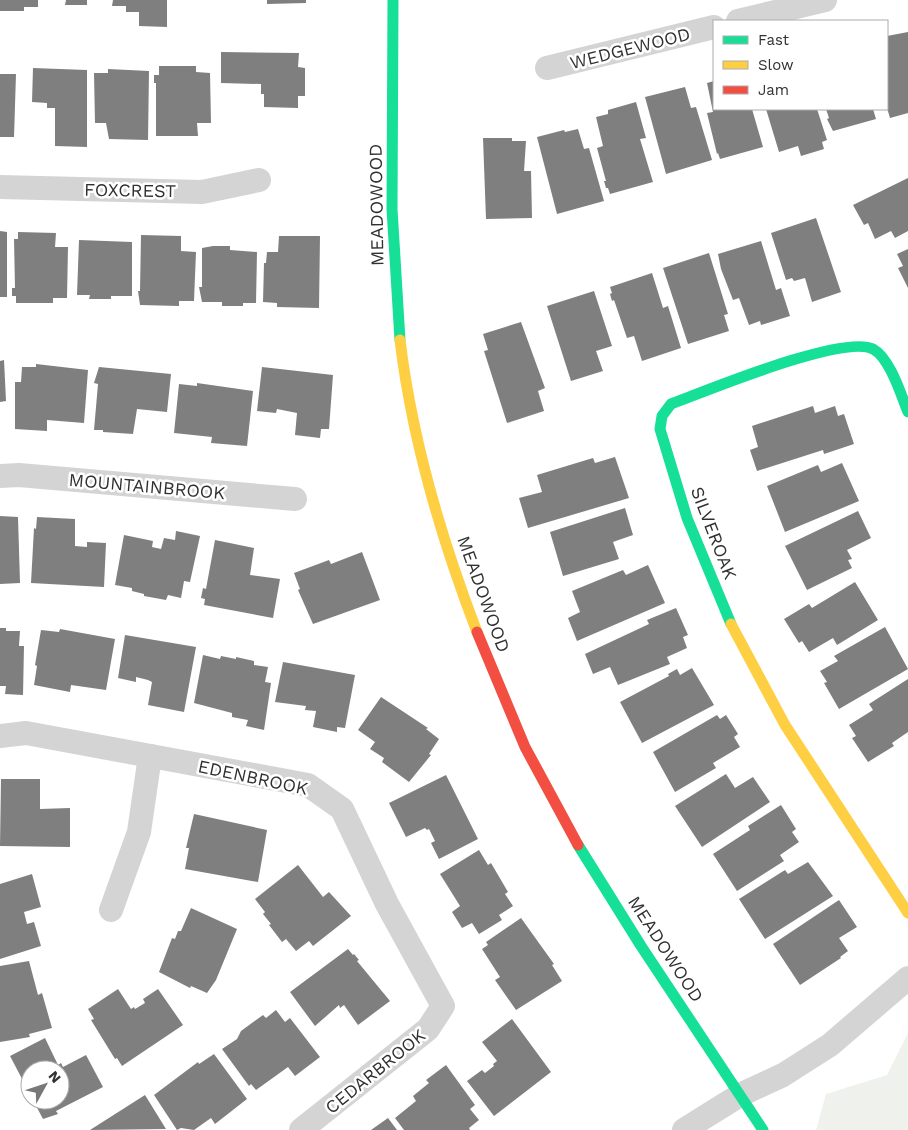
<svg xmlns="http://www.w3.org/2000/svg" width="908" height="1130" viewBox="0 0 908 1130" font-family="'Work Sans',sans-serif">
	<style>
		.green { fill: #eff2ec }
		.building { fill: #7f7f7f }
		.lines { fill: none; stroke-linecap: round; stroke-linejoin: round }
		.street { stroke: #d4d4d4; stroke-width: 24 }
		.fast { stroke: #16e098; stroke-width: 11 }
		.slow { stroke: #ffcf43; stroke-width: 11 }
		.jam { stroke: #f24e42; stroke-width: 11 }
		.labels { text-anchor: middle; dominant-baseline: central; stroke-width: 5; stroke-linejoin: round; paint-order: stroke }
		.street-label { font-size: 18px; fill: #303030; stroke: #fff }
	</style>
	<rect width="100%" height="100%" fill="#fff"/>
	<!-- green -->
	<path class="green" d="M908 1033V1130H816L826 1094 887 1075Z"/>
	<!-- building -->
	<g class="building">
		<path d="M0 0H38V7H24V11H0Z"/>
		<path d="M66 0H87V5H65Z"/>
		<path d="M113 0H167V27L139 26V12H126V6H112Z"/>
		<path d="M267 0H306V3L267 4Z"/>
		<path d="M908 32V113L890 118 887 108V36Z"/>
		<path d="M221 52 299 53 298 67 305 68V96H298V108L264 107V94H261V84L221 83Z"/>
		<path d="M159 66H196V72L210 73 211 123H197L198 136H156V83H154V75H159Z"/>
		<path d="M33 68 87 70V147L55 146V108H47V103L32 102Z"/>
		<path d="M108 69 149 71 148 140 109 139 106 123H95L94 73H108Z"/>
		<path d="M0 74H16L14 137H0Z"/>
		<path d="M714 81V109H752L763 147 720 159 718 153 717 154 707 113 713 112 707 83Z"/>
		<path d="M685 87 691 108 696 107 712 160 666 174 645 97Z"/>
		<path d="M636 102 646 138 640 139 653 182 610 194 608 188H606L604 181H606L597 148 603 146 596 117 608 114V110Z"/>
		<path d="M766 109H817L827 140 822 142 824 149 801 156 798 146 779 152Z"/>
		<path d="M826 109H873L876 119 833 131 827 119 829 118Z"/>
		<path d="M578 129 584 149 589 148 604 201 557 214 537 137 564 130 565 132Z"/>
		<path d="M483 138H512V141H526L524 171H531L532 218 486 219Z"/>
		<path d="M908 178V231L895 238 891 231 875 239 868 223 864 225 853 205Z"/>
		<path d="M816 218 841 292 812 302 805 278 794 281 792 278 786 280 771 233Z"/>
		<path d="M0 231 7 232V297H0Z"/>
		<path d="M18 232 56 233 55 247H68L67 298H53V303H16V296H12V288H15L14 239H18Z"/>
		<path d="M141 235 181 236V251L196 252 194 301H179V306L140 305 138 291H140Z"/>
		<path d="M279 236H320L319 308 277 307V303L263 302 264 263H266L267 252H278Z"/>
		<path d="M79 240 132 242V296H111V299H89L90 295H77Z"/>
		<path d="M761 241 776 290 781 288 790 316 761 325 760 321 749 325 739 298 733 300 721 269 718 254Z"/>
		<path d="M213 246H230V250L257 252 256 303H243V306H222V302H202L199 287H202V248Z"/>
		<path d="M908 249V288L898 268 903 266 897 254Z"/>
		<path d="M709 253 728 314 724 315 729 331 688 344 663 268Z"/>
		<path d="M652 273 663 308 668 306 681 348 642 361 634 336 627 338 614 300 612 301 610 294 612 293 610 287Z"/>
		<path d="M594 291 612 346 596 351 603 371 571 381 547 306Z"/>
		<path d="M521 322 545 388 538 391 544 411 507 423 484 351 488 350 483 334Z"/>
		<path d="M4 360 6 401 0 402V361Z"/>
		<path d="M36 364 88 370 84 423 47 420V431L15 429V382H21L22 367H36Z"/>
		<path d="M99 367 171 374 167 412 137 409 133 434 103 432V430H94L98 384 94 383Z"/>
		<path d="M262 367 333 375 329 429H321L320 438 295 435 297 413 277 409 276 413 257 411Z"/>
		<path d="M197 383 253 391 247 446 211 443 212 437 174 433 179 384 197 386Z"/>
		<path d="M813 406 815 413 835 406 838 416 844 414 854 444 824 454 823 450 757 471 750 450 758 447 752 426Z"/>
		<path d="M615 457 629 498 528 528 519 498 542 492 537 475 593 458 595 463Z"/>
		<path d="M842 463 859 501 785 532 767 486 818 465 821 472Z"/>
		<path d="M625 508 633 535 613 542 619 559 563 576 550 532Z"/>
		<path d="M858 511 871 538 847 550 852 559 848 560 852 568 807 590 785 546Z"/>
		<path d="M0 516 18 517 20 583 0 584Z"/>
		<path d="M37 517 75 519V546L87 547V542L106 543 104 587 31 583 34 528 36 529Z"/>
		<path d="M176 531 200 536 190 582 184 581 181 598 168 595 166 600 144 596V594L132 591V588L115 585 124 535 153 541 152 547 161 549 164 538 175 540Z"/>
		<path d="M215 540 254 548 250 575 280 579 273 618 204 605 205 599 201 598 203 588 206 589Z"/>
		<path d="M362 552 380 600 313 624 298 590 300 589 294 573 329 560 331 564Z"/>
		<path d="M648 565 665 603 577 641 568 618 580 612 572 591 623 570 626 575Z"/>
		<path d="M855 582 878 620 837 645 833 638 809 652 802 641 799 643 784 619 809 604 812 608Z"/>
		<path d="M676 608 688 635 683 637 687 648 667 657 670 664 618 685 610 667 593 674 585 654 649 624 647 620Z"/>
		<path d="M885 627 908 669 839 709 824 683 827 682 820 671 838 661 834 656Z"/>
		<path d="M0 628H6V631H20L19 646H24L23 695 5 694 6 686H0Z"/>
		<path d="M60 629 115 639 106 690 71 685 70 692 34 685 37 666 35 665 41 630 59 632Z"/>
		<path d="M125 635 196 647 184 712 148 705 152 682 148 680 136 677V682L118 678Z"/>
		<path d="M203 655 220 659 221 656 236 659V657L254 661V665L268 667 265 682 271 683 264 730 246 726 248 720 232 717V713L194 703Z"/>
		<path d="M283 662 355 675 345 728 337 727V732L313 727 316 711 305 710 306 706 275 702Z"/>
		<path d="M692 668 714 705 642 743 620 702 669 676 668 674 677 669 680 675Z"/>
		<path d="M908 679V732L892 743 894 746 868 762 852 738 856 736 849 725 873 710 869 704Z"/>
		<path d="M381 697 428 728 426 729 439 739 429 754 431 755 409 782 382 762 384 758 370 749 375 742 358 730Z"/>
		<path d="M717 715 720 719 726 715 738 734 734 737 740 747 713 763 716 768 675 792 653 752Z"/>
		<path d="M726 774 735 788 753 777 770 802 702 847 675 806Z"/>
		<path d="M446 775 478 839 439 859 431 843 435 841 429 829 427 830 425 828 406 837 389 803Z"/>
		<path d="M1 779H40V809L70 808V847L0 846Z"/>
		<path d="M781 805 796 829 792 832 799 842 780 855 784 861 737 891 713 854 750 830 748 826Z"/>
		<path d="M194 814 267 830 258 882 185 869 189 848H186Z"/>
		<path d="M479 850 488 865 491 863 508 892 505 894 513 906 499 915 502 920 479 934 472 923 462 928 452 912 460 906 440 874Z"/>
		<path d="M808 862 833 896 765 939 739 899 785 870 788 874Z"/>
		<path d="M298 865 323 897 329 892 351 916 313 946 309 941 296 951 286 939 282 942 269 925 271 924 263 914 265 912 255 899Z"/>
		<path d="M32 874 41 907 24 912 27 924 34 922 41 946 0 959V884Z"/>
		<path d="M839 900 857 927 839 938 848 951 840 957 841 958 800 985 773 944Z"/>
		<path d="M191 908 237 929 216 980 207 993 191 986 190 988 159 972 172 938 175 939 178 931H181Z"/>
		<path d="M521 918 554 964 552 965 562 981 516 1010 495 980 500 977 482 949 488 945 486 942Z"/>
		<path d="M348 949 353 955 354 954 359 960 357 961 390 1001 358 1025 344 1005 340 1008 339 1005 315 1026 290 992Z"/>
		<path d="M29 961 38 995 42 993 52 1028 29 1034 30 1037 0 1042V966Z"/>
		<path d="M118 989 131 1009 134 1007 135 1009 145 1003 143 999 158 989 183 1025 122 1066 117 1058 115 1059 91 1020 94 1019 88 1009Z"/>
		<path d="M276 1010 285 1022 290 1018 320 1057 295 1076 288 1067 256 1090 251 1084 249 1086 222 1049 237 1039 241 1031 263 1015 266 1018Z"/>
		<path d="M512 1019 551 1072 494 1116 467 1081 482 1070 485 1073 494 1066 493 1064 497 1061 482 1042Z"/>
		<path d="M45 1038 58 1065 61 1063 63 1067 86 1055 103 1087 56 1111 58 1114 43 1119 33 1100H60V1070H30V1094L10 1056Z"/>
		<path d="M214 1054 247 1099 215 1124 211 1118 194 1130 181 1128 177 1130 154 1095 198 1062 199 1064Z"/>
		<path d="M446 1065 475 1105 470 1109 479 1120 469 1128 470 1130H404L395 1118 416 1101 413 1096 429 1083 426 1080Z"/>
		<path d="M145 1095 166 1129 90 1130Z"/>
		<path d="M388 1118 397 1130H371Z"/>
	</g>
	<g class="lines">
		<!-- street -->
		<g class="street">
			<path d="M738 21 825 0"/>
			<path d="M547 68 714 27"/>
			<path d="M0 187 202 192 259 180"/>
			<path d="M0 476 19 475 295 499"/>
			<path d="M0 736 26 733 308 785 342 809 387 904 443 1006 428 1029 301 1130"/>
			<path d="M111 910 139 832 150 756"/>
			<path d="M684 1130 740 1095 783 1075 830 1045 908 978"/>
		</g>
		<!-- fast -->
		<g class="fast">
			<path d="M393 0 392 209 400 340"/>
			<path d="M731 624 687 518 660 429 662 416 671 404C706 391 843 334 873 349 890 358 901 395 908 412"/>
			<path d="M578 845 641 946 763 1130"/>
		</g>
		<!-- slow -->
		<g class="slow">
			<path d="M400 340C412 440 441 538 477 632"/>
			<path d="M731 624 785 725 908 913"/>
		</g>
		<!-- jam -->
		<path class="jam" d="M477 632 525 747 578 845"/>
	</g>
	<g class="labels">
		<!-- street labels -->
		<g class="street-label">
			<text transform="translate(630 48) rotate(-14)">WEDGEWOOD</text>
			<text transform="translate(130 190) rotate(1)">FOXCREST</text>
			<text transform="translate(376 205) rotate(-91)">MEADOWOOD</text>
			<text transform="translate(147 486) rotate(5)">MOUNTAINBROOK</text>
			<text transform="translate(714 533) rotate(69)">SILVEROAK</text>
			<text transform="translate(484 594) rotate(70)">MEADOWOOD</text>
			<text transform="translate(253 777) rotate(12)">EDENBROOK</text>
			<text transform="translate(666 949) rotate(57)">MEADOWOOD</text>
			<text transform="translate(375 1071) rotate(-39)">CEDARBROOK</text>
		</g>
	</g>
	<!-- legend -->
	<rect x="713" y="20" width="175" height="90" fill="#ffffff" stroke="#acacac"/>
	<rect x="723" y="36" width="25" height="8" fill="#16e098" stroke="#acacac"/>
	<text x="758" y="45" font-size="15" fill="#303030">Fast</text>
	<rect x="723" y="61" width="25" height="8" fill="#ffcf43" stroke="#acacac"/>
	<text x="758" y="70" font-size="15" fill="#303030">Slow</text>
	<rect x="723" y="86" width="25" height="8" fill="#f24e42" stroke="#acacac"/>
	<text x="758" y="95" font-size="15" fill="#303030">Jam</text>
	<!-- north arrow -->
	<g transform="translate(45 1085) rotate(50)"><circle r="24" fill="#ffffff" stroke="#acacac"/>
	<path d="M0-4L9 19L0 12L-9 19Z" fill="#787878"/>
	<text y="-8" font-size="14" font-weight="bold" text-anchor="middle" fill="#303030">N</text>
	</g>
</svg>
